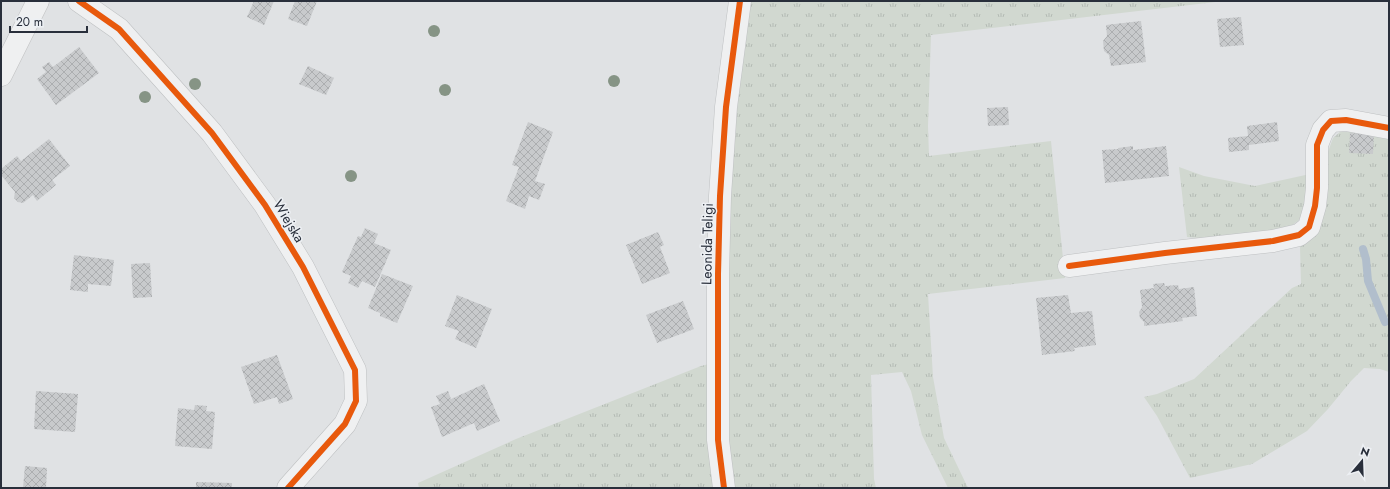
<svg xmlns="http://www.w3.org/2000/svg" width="1390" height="489" viewBox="0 0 1390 489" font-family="Jost,sans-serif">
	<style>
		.grass { fill: url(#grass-tufts) }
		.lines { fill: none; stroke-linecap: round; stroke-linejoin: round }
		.stream { stroke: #b1becc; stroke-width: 8 }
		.building { fill: url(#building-cross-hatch) }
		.minor-casing { stroke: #bec0c2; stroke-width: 23 }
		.minor { stroke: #eff0f1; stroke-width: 22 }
		.cycleway-casing { stroke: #edf0f4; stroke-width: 8 }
		.cycleway { stroke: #e8590c; stroke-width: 6 }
		.tree { fill: #869485 }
		.labels { text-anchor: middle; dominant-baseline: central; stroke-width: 3; stroke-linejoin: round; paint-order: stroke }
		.street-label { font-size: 14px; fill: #292f3b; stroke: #edf0f4 }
	</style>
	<defs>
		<pattern id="grass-tufts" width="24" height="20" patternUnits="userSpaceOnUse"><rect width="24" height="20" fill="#d1d8d0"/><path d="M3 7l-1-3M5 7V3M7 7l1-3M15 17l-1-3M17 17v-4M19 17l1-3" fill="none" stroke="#b3bab4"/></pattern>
		<pattern id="building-cross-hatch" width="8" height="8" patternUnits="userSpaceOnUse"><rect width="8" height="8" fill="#c8cacc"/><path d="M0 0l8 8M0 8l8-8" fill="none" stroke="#acaeb0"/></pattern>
	</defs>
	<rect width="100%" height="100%" fill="#e0e2e4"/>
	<!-- grass -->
	<g class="grass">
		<path d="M747 1H1224L931 35 928 126 929 156 1051 141 1065 278 928 294 933 377 944 438 968 488H948L922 435 911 391 902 372 871 375 874 479 876 488H419L418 483 516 439 701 366 729 359 724 221Z"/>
		<path d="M1355 129 1389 134V372L1380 369 1364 368 1351 381 1328 409 1307 431 1252 464 1190 478 1157 416 1144 397 1157 394 1194 379 1292 288 1301 284 1300 247 1312 237 1325 160 1333 138 1341 131Z"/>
		<path d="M1179 167 1204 176 1255 186 1310 174 1302 218 1280 234 1219 240 1187 237Z"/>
	</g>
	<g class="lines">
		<!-- stream -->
		<path class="stream" d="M1363 249 1366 259 1368 281 1385 322"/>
	</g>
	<!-- building -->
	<g class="building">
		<path d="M254 1H274L264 25 247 17Z"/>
		<path d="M295 1H317L307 26 288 19Z"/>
		<path d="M1241 17 1244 45 1220 47 1217 19Z"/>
		<path d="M1141 21 1146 62 1111 66 1109 55 1104 51 1103 41 1107 36 1106 25Z"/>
		<path d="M79 47 99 73 56 105 37 79 46 72 42 67 49 62 53 67Z"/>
		<path d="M308 66 334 78 326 95 299 84Z"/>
		<path d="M1008 107 1009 125 988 126 987 108Z"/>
		<path d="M528 122 553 132 535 181 545 184 539 200 529 196 525 209 506 201 519 167 512 165Z"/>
		<path d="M1277 122 1279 141 1249 145V150L1229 152 1228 138 1248 136 1247 126Z"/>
		<path d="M1350 133 1374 134 1373 154 1349 153Z"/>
		<path d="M49 139 70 166 52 180 56 185 37 201 33 195 23 203 18 202 14 198 15 192 1 175V169L17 156 21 161Z"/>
		<path d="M1133 146V150L1166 146 1169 176 1105 183 1102 150 1118 149V148Z"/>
		<path d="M365 228 378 234 374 243 391 250 375 287 362 281 358 288 348 283 351 276 342 272 358 236 361 237Z"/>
		<path d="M658 232 664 245 660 247 670 273 642 284 626 245Z"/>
		<path d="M74 255 114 260 111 286 88 284V292L70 290Z"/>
		<path d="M150 263 152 297 133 298 131 264Z"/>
		<path d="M382 274 413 286 397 323 380 316V313L368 308Z"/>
		<path d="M1164 283 1165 286 1178 285 1179 289 1194 287 1197 316 1182 318 1183 321 1144 326V322L1140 318 1139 312 1142 307 1140 290 1154 288 1153 284Z"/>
		<path d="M457 295 492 309 476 348 455 339 459 331 445 326Z"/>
		<path d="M1068 295 1071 313 1092 311 1096 345 1074 348 1075 351 1042 355 1036 298Z"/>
		<path d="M683 301 694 329 657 343 646 315Z"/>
		<path d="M277 355 293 399 279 404 277 397 254 404 241 367Z"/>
		<path d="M484 384 500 421 477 431 474 423 442 437 431 407 440 404 436 396 448 391 451 399Z"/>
		<path d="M36 391 78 394 75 432 34 429Z"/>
		<path d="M195 405 207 406 206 411 215 412 212 449 175 446 178 408 194 410Z"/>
		<path d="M25 466 47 468 46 488H23Z"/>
		<path d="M196 482 232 483V488H196Z"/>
	</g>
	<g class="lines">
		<!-- minor casing -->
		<g class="minor-casing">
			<g id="minor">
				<path d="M79 1 119 29 212 133 265 205 303 267 355 370 356 401 345 424 288 488"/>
				<path d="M1 75 38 1"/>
				<path d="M1069 266 1165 253 1273 241 1299 235 1309 227 1315 206 1317 188V145L1323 130 1331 121 1346 120 1389 128"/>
				<path d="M724 488 718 440V274L720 196 726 107 740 1"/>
			</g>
		</g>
		<!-- minor -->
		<use href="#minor" class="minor"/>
		<!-- cycleway casing -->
		<g class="cycleway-casing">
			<g id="cycleway">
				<path d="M79 1 119 29 212 133 265 205 303 267 355 370 356 401 345 424 288 488"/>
				<path d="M1069 266 1165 253 1273 241 1299 235 1309 227 1315 206 1317 188V145L1323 130 1331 121 1346 120 1389 128"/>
				<path d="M724 488 718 440V274L720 196 726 107 740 1"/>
			</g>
		</g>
		<!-- cycleway -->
		<use href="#cycleway" class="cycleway"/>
	</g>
	<!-- trees -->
	<g class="tree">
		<circle cx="434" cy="31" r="6"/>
		<circle cx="614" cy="81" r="6"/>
		<circle cx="195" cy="84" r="6"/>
		<circle cx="445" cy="90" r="6"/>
		<circle cx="145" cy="97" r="6"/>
		<circle cx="351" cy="176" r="6"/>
	</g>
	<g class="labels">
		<!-- street labels -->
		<g class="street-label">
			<text transform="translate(289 221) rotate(59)">Wiejska</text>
			<text transform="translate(707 244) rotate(-89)">Leonida Teligi</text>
		</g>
	</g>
	<!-- border -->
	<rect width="1390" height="489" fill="none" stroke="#292f3b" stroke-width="4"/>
	<!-- north arrow -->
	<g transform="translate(1362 461) rotate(19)" stroke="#edf0f4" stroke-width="3" paint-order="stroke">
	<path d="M0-3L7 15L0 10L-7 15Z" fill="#292f3b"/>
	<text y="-6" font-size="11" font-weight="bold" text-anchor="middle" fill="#292f3b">N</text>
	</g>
	<!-- scale -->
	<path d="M10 26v6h77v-6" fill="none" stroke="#292f3b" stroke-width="2"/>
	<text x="16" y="26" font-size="12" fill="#292f3b" stroke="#edf0f4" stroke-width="3" paint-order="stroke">20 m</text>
</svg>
